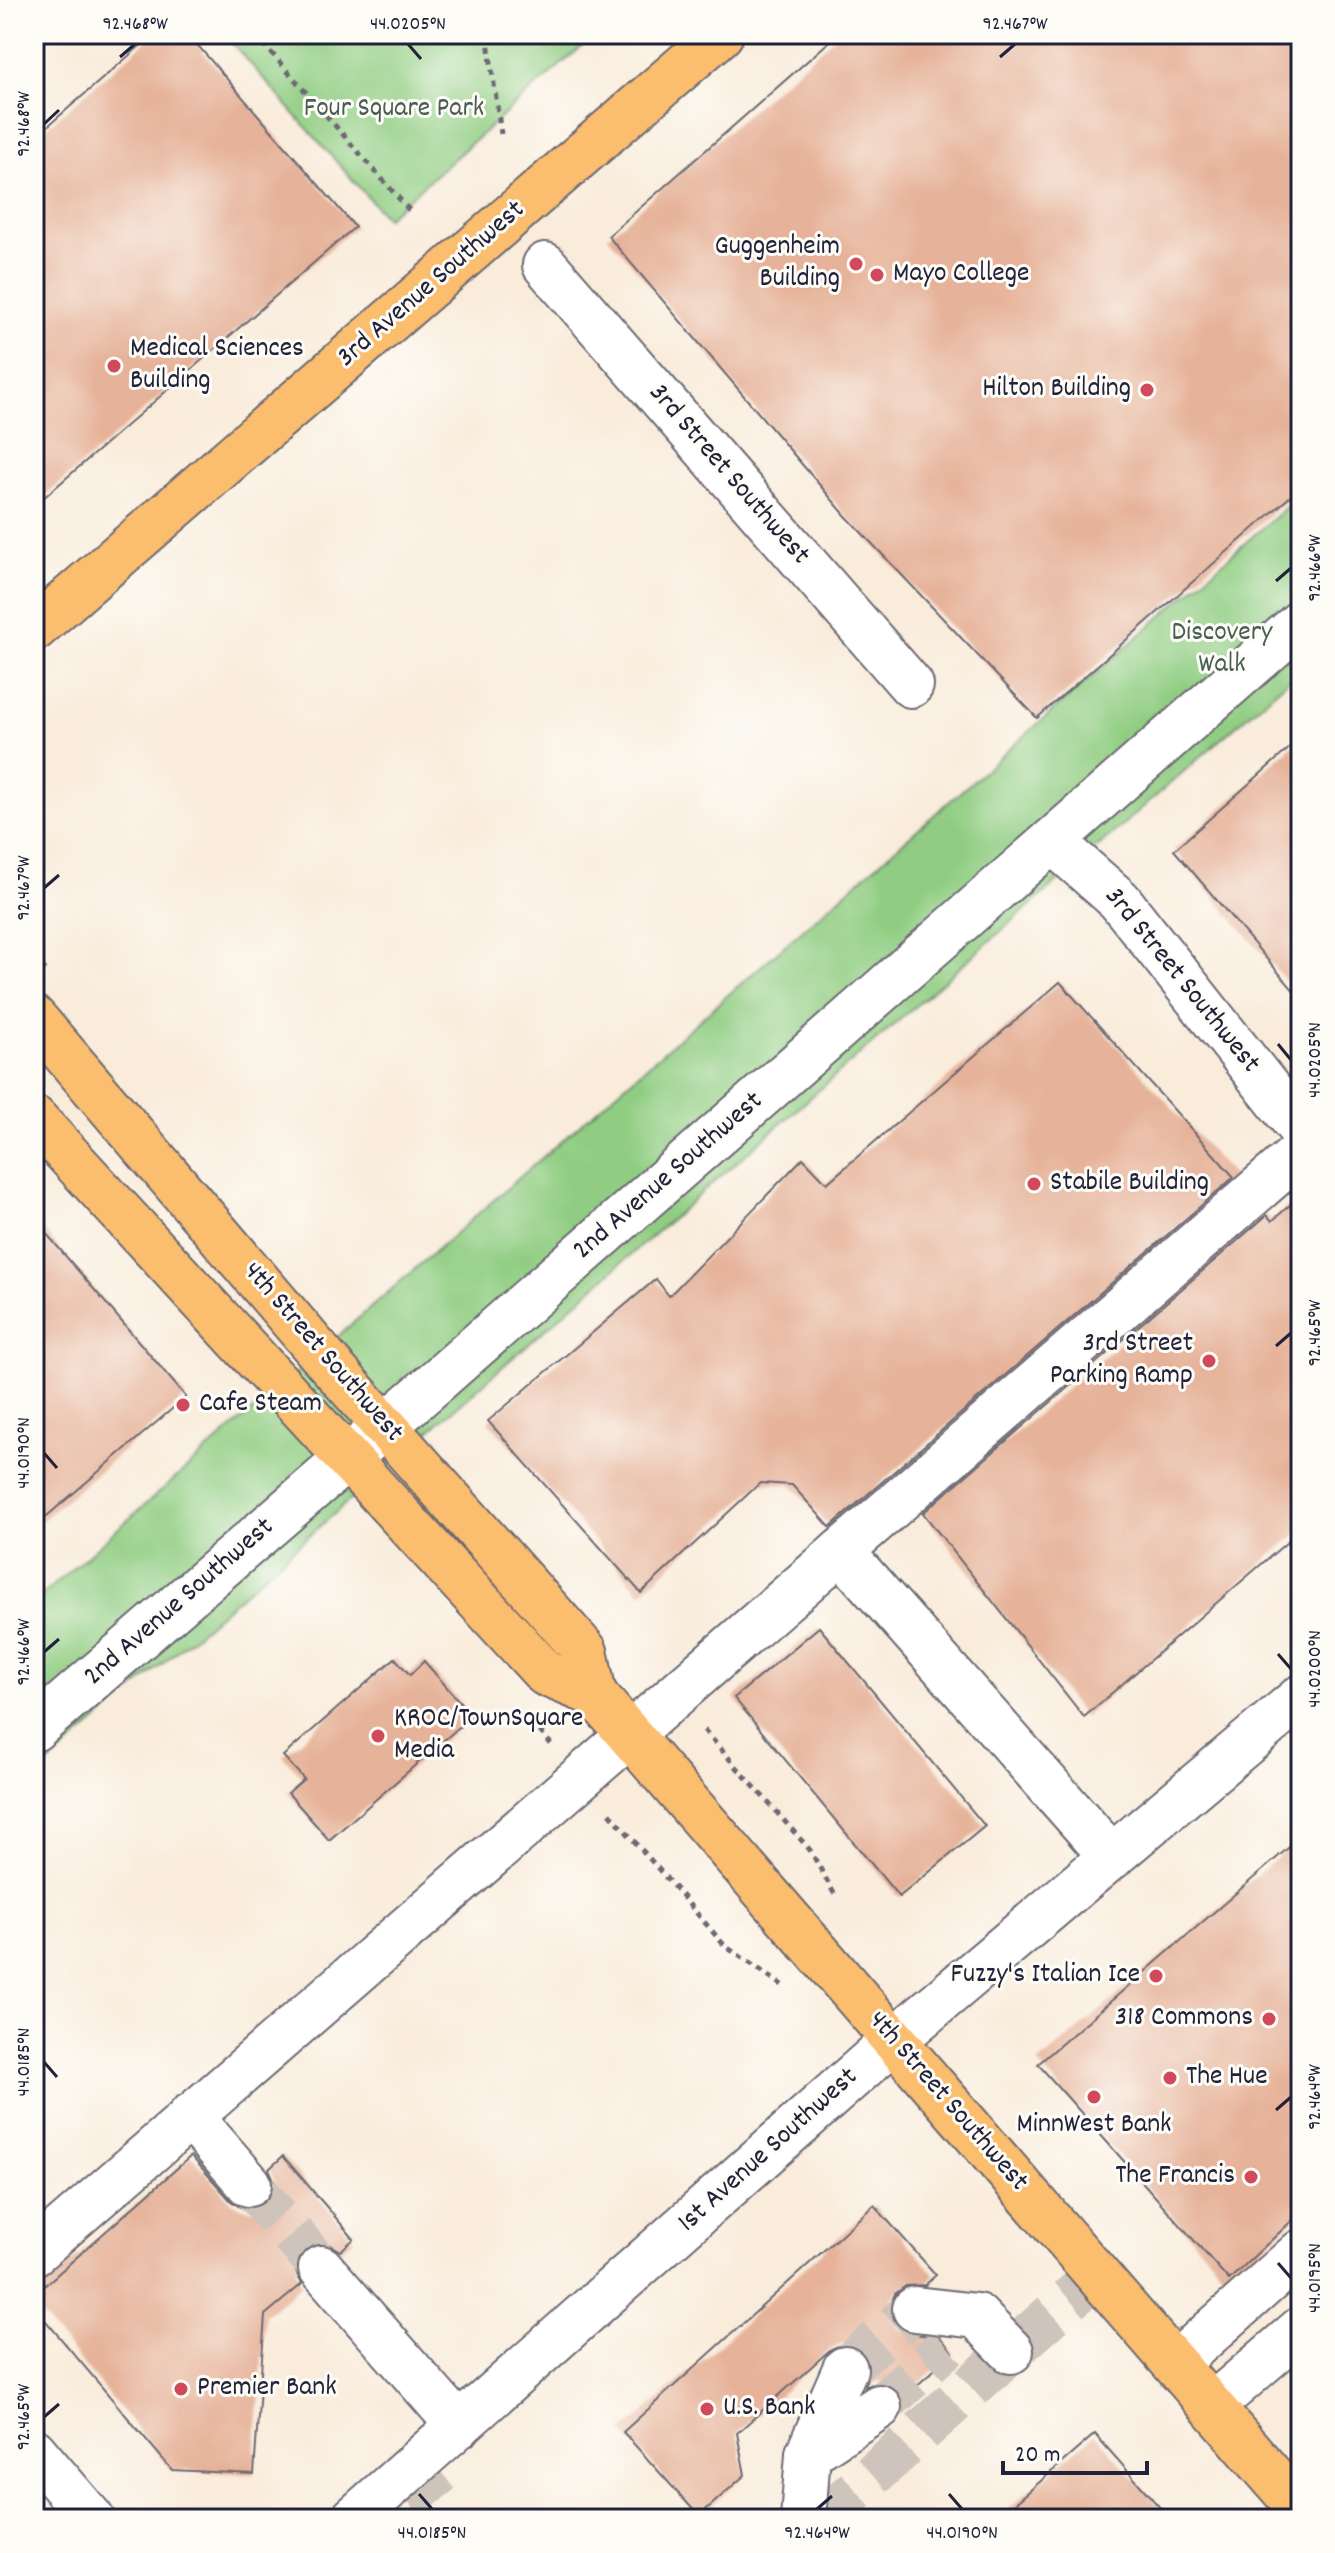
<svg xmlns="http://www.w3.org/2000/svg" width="1335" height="2553" viewBox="0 0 1335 2553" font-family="Dekko,sans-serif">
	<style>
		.green { fill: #90cd82; stroke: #59785e; stroke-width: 2 }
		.building { fill: #e6b299 }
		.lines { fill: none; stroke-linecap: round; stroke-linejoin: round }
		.minor-tunnel { stroke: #cec4bb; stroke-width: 44; stroke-dasharray: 44 22; stroke-linecap: butt }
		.minor-casing { stroke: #6d6973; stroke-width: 48 }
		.major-casing { stroke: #6d6973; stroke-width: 48 }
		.path { stroke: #6d6973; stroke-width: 5; stroke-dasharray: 6 6; stroke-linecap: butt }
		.minor { stroke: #fff; stroke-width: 44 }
		.major { stroke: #fbbd6e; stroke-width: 44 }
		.ticks { fill: none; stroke: #22223b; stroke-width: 3 }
		.poi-dot { fill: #d1495b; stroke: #fdfcf7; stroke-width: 3 }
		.labels { text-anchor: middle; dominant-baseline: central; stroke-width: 6; stroke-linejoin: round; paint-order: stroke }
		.park-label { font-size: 28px; fill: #485e54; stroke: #fdfcf7 }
		.poi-label { font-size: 28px; fill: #22223b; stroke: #fdfcf7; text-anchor: start }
		.street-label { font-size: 28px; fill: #22223b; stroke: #fdfcf7 }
		.neatline { fill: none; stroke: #22223b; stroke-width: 3 }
		.ticks-label { font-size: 20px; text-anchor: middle; fill: #22223b }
	</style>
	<rect width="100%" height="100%" fill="#fdfcf7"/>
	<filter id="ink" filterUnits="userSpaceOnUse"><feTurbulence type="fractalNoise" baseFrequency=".0125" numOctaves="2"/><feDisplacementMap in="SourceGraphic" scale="16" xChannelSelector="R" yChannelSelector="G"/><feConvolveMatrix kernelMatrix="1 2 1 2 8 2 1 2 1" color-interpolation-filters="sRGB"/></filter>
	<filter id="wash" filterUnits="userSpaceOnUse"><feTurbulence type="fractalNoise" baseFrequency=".006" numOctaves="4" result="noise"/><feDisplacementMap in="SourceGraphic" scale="32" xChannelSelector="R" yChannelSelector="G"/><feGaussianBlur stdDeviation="1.8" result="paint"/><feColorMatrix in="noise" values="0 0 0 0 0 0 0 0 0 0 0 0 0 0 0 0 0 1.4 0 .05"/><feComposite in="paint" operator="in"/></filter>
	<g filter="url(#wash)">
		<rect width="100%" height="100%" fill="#f9ecdb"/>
		<!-- green -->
		<g class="green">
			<path d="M224 34H596L386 218Z"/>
			<path d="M1301 494V669L34 1776V1602Z"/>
		</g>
		<g id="blocks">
			<!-- building -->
			<g class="building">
				<path d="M154 34H188L355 227 34 506V138Z"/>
				<path d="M838 34H1301V487L1037 718 846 516 608 236Z"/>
				<path d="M1301 738V999L1174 850Z"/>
				<path d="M1060 982 1234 1177 830 1527 792 1485 760 1483 641 1593 488 1421 656 1279 669 1296 803 1158 827 1183Z"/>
				<path d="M1301 1195V1530L1084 1717 923 1513 1267 1215 1272 1221Z"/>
				<path d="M34 1219 186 1397 34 1527Z"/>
				<path d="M819 1627 985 1826 899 1897 734 1698Z"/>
				<path d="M395 1658 410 1675 424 1661 472 1716 329 1840 288 1793 304 1779 283 1756Z"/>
				<path d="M1301 1837V2212L1229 2280 1038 2064Z"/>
				<path d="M191 2156 231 2201 240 2207 253 2209 265 2203 272 2193 274 2180 269 2169 283 2156 354 2239 340 2251 328 2244 317 2243 305 2249 297 2261 296 2272 302 2284 265 2315 254 2474 172 2470 34 2307V2295Z"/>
				<path d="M874 2205 936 2275 925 2285 906 2286 895 2294 890 2305 892 2320 901 2330 911 2334 940 2337 953 2353 902 2399 889 2384 877 2382 865 2387 870 2365 865 2355 856 2346 843 2344 831 2349 737 2433 745 2475 699 2516 623 2432Z"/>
				<path d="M1095 2434 1170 2519H997Z"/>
			</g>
		</g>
	</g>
	<g filter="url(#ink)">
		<use href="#blocks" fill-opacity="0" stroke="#6d6973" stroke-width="2"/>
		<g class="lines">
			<!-- minor-tunnel -->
			<g class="minor-tunnel">
				<path d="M249 2184 321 2268"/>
				<path d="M845 2369 915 2309"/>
				<path d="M879 2407 947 2346"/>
				<path d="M410 2469 451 2519"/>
				<path d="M823 2519 1098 2274"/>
			</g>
			<!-- minor casing -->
			<g class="minor-casing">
				<g id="minor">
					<path d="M545 265 911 685"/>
					<path d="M1052 841 1119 900 1301 1130"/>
					<path d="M841 1551 1301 1152"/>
					<path d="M34 1729 430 1387 1301 622"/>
					<path d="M190 2116 249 2184"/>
					<path d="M34 2253 841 1551 1112 1857"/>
					<path d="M321 2268 459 2426"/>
					<path d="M915 2309 977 2316 1011 2351"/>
					<path d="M1175 2364 1301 2252"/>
					<path d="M1212 2406 1301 2329"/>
					<path d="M34 2451 92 2519"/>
					<path d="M808 2454 879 2407"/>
					<path d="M353 2519 894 2040 1301 1697"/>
					<path d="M803 2519 808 2454 845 2369"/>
				</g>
			</g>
			<!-- major casing -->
			<g class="major-casing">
				<g id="major">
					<path d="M34 629 721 34"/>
					<path d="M34 1018 324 1358 585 1651 594 1694"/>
					<path d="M34 1118 546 1674 594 1694 1301 2510"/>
				</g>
			</g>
			<!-- path -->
			<g class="path">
				<path d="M255 34 410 211"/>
				<path d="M487 34 501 134"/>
				<path d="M34 956 47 972"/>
				<path d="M532 1722 551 1744"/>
				<path d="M704 1730 810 1850 836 1897"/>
				<path d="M610 1813 725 1946 782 1985"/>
			</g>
			<!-- minor -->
			<use href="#minor" class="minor"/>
			<!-- major -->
			<use href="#major" class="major"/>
		</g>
	</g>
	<!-- ticks -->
	<path class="ticks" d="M408 44 421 59M120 57 135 44M1000 57 1015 44M44 124 59 110M1276 581 1291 568M44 888 59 875M1278 1044 1291 1060M1276 1346 1291 1333M44 1453 57 1468M44 1652 59 1639M1278 1654 1291 1669M44 2062 57 2077M1276 2110 1291 2097M1278 2263 1291 2278M44 2417 59 2404M419 2494 432 2509M949 2494 962 2509M817 2509 832 2496"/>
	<!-- markers -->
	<g class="poi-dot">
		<circle cx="856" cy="264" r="8"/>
		<circle cx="877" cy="275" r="8"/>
		<circle cx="114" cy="366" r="8"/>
		<circle cx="1147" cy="390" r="8"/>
		<circle cx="1034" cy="1184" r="8"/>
		<circle cx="1209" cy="1361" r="8"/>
		<circle cx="183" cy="1405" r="8"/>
		<circle cx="378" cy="1736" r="8"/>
		<circle cx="1156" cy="1976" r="8"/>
		<circle cx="1269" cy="2019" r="8"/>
		<circle cx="1170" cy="2078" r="8"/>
		<circle cx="1094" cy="2097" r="8"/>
		<circle cx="1251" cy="2177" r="8"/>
		<circle cx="181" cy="2389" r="8"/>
		<circle cx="707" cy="2409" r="8"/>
	</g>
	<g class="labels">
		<!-- park labels -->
		<g class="park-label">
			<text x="394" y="110">Four Square Park</text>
			<text x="1222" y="634">Discovery<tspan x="1222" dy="32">Walk</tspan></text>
		</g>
		<!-- poi labels -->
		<g class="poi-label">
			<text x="840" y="248" text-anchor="end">Guggenheim<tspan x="840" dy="32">Building</tspan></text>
			<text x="893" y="275">Mayo College</text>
			<text x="130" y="350">Medical Sciences<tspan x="130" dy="32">Building</tspan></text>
			<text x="1131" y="390" text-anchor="end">Hilton Building</text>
			<text x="1050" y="1184">Stabile Building</text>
			<text x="1193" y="1345" text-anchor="end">3rd Street<tspan x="1193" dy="32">Parking Ramp</tspan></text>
			<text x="199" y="1405">Cafe Steam</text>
			<text x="394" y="1720">KROC/TownSquare<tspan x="394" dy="32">Media</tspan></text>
			<text x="1140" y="1976" text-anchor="end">Fuzzy's Italian Ice</text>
			<text x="1253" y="2019" text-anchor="end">318 Commons</text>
			<text x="1186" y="2078">The Hue</text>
			<text x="1094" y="2126" text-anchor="middle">MinnWest Bank</text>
			<text x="1235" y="2177" text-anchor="end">The Francis</text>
			<text x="197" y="2389">Premier Bank</text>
			<text x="723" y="2409">U.S. Bank</text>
		</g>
		<!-- street labels -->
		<g class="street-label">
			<text transform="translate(432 285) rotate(-41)">3rd Avenue Southwest</text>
			<text transform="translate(728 475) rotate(49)">3rd Street Southwest</text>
			<text transform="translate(1181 981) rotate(51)">3rd Street Southwest</text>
			<text transform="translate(669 1177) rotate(-41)">2nd Avenue Southwest</text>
			<text transform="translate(322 1353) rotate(49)">4th Street Southwest</text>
			<text transform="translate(180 1603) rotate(-41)">2nd Avenue Southwest</text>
			<text transform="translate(947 2102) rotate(49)">4th Street Southwest</text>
			<text transform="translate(769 2151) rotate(-42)">1st Avenue Southwest</text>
		</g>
	</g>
	<!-- margin -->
	<rect width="1335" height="2553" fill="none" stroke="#fdfcf7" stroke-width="88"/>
	<!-- scale -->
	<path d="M1003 2461v12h144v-12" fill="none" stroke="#22223b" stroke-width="4"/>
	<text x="1015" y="2461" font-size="24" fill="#22223b" stroke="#fdfcf7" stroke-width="6" paint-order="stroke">20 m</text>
	<rect x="44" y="44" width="1247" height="2465" class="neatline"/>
	<g class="ticks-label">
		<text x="135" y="29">92.468°W</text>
		<text x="408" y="29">44.0205°N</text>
		<text x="1015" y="29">92.467°W</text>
		<text transform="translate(22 124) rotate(-90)" y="7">92.468°W</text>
		<text transform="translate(1313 568) rotate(-90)" y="7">92.466°W</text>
		<text transform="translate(22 888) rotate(-90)" y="7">92.467°W</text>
		<text transform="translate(1313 1060) rotate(-90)" y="7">44.0205°N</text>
		<text transform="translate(1313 1333) rotate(-90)" y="7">92.465°W</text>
		<text transform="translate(22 1453) rotate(-90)" y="7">44.0190°N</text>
		<text transform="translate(22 1652) rotate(-90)" y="7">92.466°W</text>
		<text transform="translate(1313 1669) rotate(-90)" y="7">44.0200°N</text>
		<text transform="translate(22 2062) rotate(-90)" y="7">44.0185°N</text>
		<text transform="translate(1313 2097) rotate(-90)" y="7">92.464°W</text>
		<text transform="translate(1313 2278) rotate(-90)" y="7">44.0195°N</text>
		<text transform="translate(22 2417) rotate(-90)" y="7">92.465°W</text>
		<text x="432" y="2538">44.0185°N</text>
		<text x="817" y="2538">92.464°W</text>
		<text x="962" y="2538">44.0190°N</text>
	</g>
</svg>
